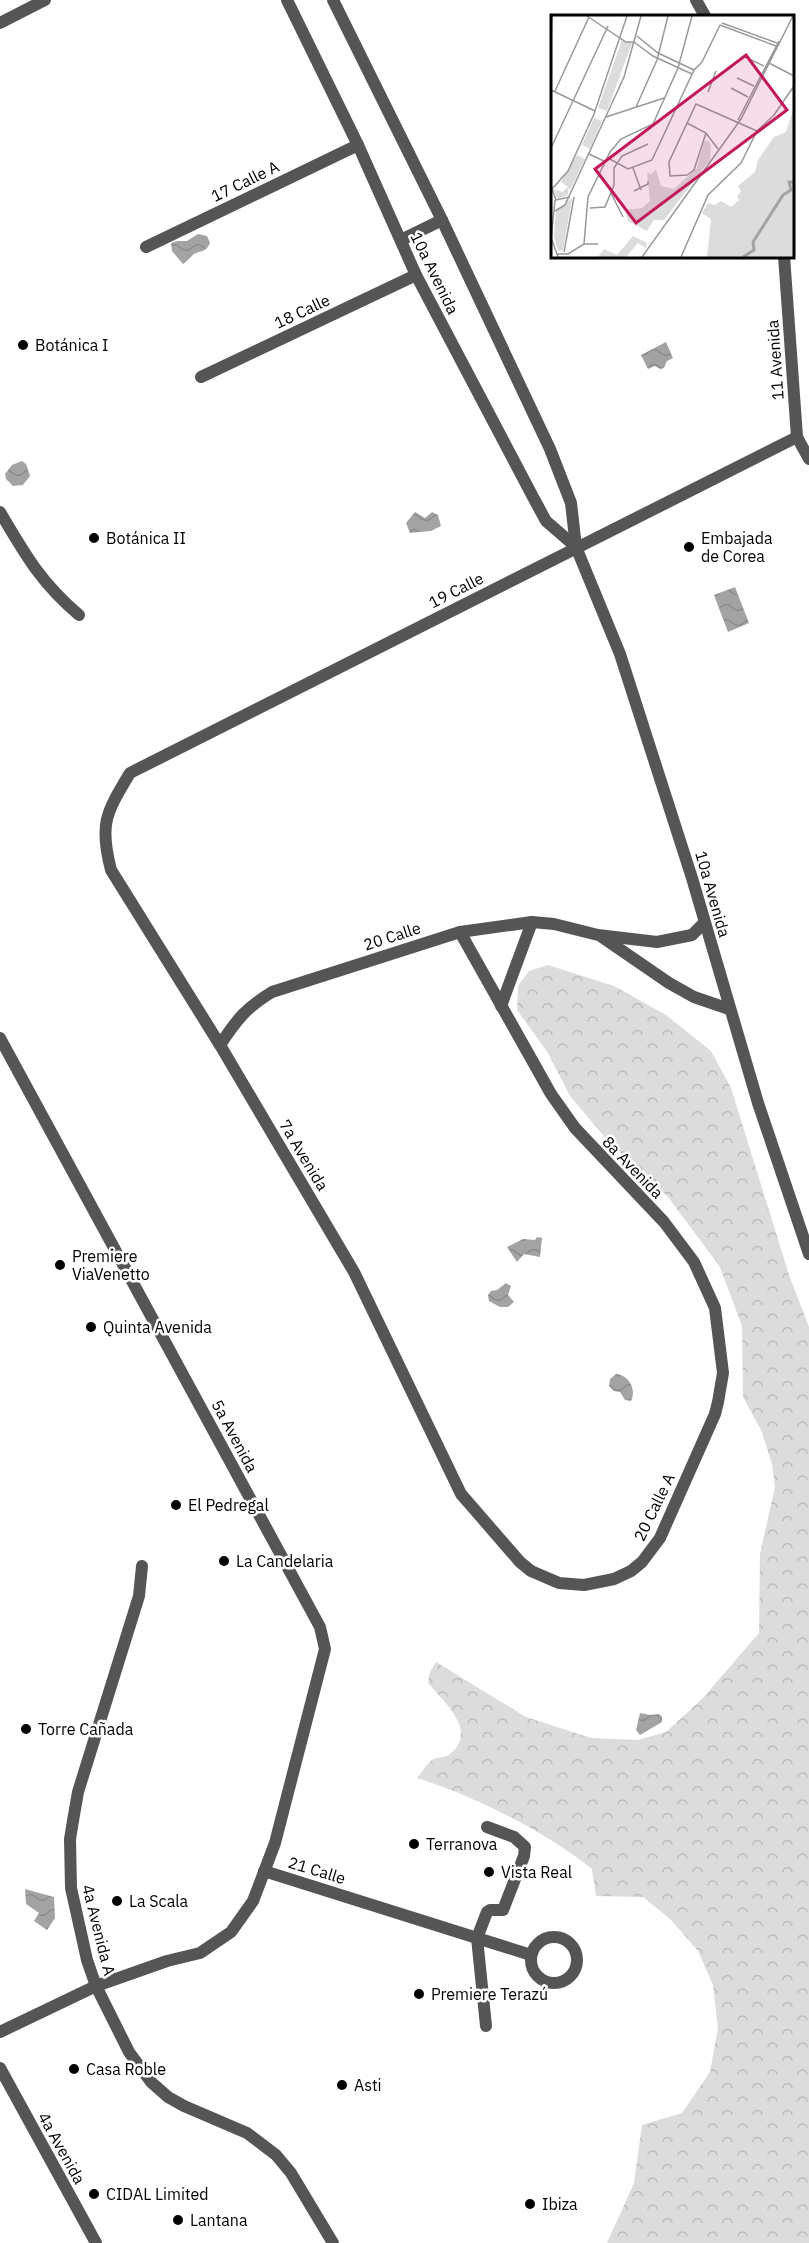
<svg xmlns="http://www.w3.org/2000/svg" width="809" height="2243" viewBox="0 0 809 2243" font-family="'IBM Plex Sans',sans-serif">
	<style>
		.forest { fill: url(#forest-crowns) }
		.water { fill: url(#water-waves) }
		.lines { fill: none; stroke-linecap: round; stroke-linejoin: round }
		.street { stroke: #555; stroke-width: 12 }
		.poi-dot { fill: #000; stroke: #fff; stroke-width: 2 }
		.labels { text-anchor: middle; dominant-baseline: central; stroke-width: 5; stroke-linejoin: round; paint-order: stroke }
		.street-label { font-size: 16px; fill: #000; stroke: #fff }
		.poi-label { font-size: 16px; fill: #000; stroke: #fff; text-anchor: start }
		.inset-river { fill: none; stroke: #a3a3a3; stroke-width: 3 }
		.inset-road { fill: none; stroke: #999; stroke-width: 1.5 }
		.view { fill: #c2185b; fill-opacity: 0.15; stroke: #c2185b; stroke-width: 3 }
		.inset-edge { fill: none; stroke: #000; stroke-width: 3 }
	</style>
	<defs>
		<pattern id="forest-crowns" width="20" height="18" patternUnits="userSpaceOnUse" patternTransform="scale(1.5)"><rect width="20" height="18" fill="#dcdcdc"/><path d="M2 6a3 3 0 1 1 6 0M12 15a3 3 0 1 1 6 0" fill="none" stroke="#bbb"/></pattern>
		<pattern id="water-waves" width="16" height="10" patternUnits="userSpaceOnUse" patternTransform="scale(1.5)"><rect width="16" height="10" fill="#a3a3a3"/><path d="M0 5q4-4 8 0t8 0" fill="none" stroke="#8b8b8b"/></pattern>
	</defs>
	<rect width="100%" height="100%" fill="#fff"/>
	<!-- forest -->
	<path class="forest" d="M548 965 614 986 666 1015 711 1051 731 1088 789 1275 809 1327V2243H607L634 2183 642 2125 682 2113 710 2072 718 2028 713 1985 698 1951 670 1919 643 1897 596 1896 592 1869C542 1830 477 1797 417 1778 421 1773 426 1765 432 1760 437 1757 445 1758 450 1754 479 1731 443 1701 428 1683L430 1672 436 1662 526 1717 591 1738 638 1740 666 1732 702 1699 759 1633 760 1554 775 1487 772 1464 761 1430 743 1397 742 1326 720 1267 668 1197 608 1141 570 1096 548 1053 517 1010 518 986 529 971Z"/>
	<!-- water -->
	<g class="water">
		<path d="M198 234 207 236 210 243C206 252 202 250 194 254 190 257 188 261 183 264L172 251 171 243 178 241H187Z"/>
		<path d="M666 342 673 358 667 361 664 368 660 369 655 366 648 369 641 355Z"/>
		<path d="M22 461 26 464 30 476 23 485 13 486 6 479 5 474 12 465Z"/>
		<path d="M415 512 425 518 432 512 438 515 441 526 431 531 410 533 406 523Z"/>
		<path d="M735 587 749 623 728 632 714 595Z"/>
		<path d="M537 1237 542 1238 540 1257 524 1254 517 1262 507 1247 523 1239 535 1240Z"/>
		<path d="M506 1283 511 1286 508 1295 514 1302 508 1307H500L489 1301 488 1295 491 1291 497 1290Z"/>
		<path d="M616 1374C629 1375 637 1390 631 1401L625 1400 620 1392 614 1391 609 1386 610 1379Z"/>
		<path d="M640 1713 650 1715 659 1714 662 1717V1722L640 1735 636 1730Z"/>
		<path d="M25 1889 54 1897 55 1918 47 1930 34 1921 39 1913 26 1904Z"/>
	</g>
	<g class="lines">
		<!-- street -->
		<g class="street">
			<path d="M287 0 358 145 416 275 533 497 546 521 576 547"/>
			<path d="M333 0 442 220 550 449 571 503 576 547 620 654 692 878 758 1103 809 1254"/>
			<path d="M696 0 705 16"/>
			<path d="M0 23 45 0"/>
			<path d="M401 240 442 220"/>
			<path d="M146 247 358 145"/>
			<path d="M784 256 797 437 809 459"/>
			<path d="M201 377 416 275"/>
			<path d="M0 512C25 554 40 582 79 615"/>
			<path d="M460 932 551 1094 575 1128 664 1222 694 1262 715 1308 723 1373 718 1402 715 1414 660 1538 642 1562 631 1571 614 1579 584 1585 559 1583 531 1571 520 1562 461 1494 354 1272 220 1045 111 870C99 824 106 813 130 773L797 437"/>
			<path d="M602 937 669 983 694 997 729 1009"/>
			<path d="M501 1006 532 922"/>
			<path d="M0 1038 320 1627 325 1649 275 1843 253 1901 231 1932 200 1953 167 1961 96 1986 0 2032"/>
			<path d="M220 1045C237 1019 246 1008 272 992L460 932 532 922 554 924 598 935 657 942 692 935 704 923"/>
			<path d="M142 1566 139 1596 78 1792 74 1815 70 1839 71 1888 87 1960 96 1986 129 2052 151 2082 168 2097 184 2106 247 2133 276 2155 291 2173 333 2243"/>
			<path d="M264 1871 531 1955"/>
			<circle cx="554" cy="1960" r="23"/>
			<path d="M486 2026 477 1938 487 1912 490 1910H503L524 1856 525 1847 514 1837 487 1827"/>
			<path d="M0 2068 96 2243"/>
		</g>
	</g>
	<!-- markers -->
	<g class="poi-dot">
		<circle cx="23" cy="345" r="6"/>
		<circle cx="94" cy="538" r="6"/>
		<circle cx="689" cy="547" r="6"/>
		<circle cx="60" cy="1265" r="6"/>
		<circle cx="91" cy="1327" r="6"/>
		<circle cx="176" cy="1505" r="6"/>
		<circle cx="224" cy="1561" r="6"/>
		<circle cx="26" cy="1729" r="6"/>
		<circle cx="414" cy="1844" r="6"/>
		<circle cx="489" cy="1872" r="6"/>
		<circle cx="117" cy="1901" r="6"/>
		<circle cx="419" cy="1994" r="6"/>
		<circle cx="74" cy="2069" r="6"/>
		<circle cx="342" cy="2085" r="6"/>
		<circle cx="94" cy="2194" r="6"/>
		<circle cx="530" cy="2204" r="6"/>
		<circle cx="178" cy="2220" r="6"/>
	</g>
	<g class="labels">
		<!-- street labels -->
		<g class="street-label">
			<text transform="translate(245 181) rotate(-26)">17 Calle A</text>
			<text transform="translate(435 273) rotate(64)">10a Avenida</text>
			<text transform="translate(302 311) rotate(-25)">18 Calle</text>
			<text transform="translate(775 360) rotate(-94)">11 Avenida</text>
			<text transform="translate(456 590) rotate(-27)">19 Calle</text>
			<text transform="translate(713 894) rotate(74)">10a Avenida</text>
			<text transform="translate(392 936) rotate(-18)">20 Calle</text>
			<text transform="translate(304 1155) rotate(59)">7a Avenida</text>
			<text transform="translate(633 1167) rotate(46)">8a Avenida</text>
			<text transform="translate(235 1436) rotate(62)">5a Avenida</text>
			<text transform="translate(654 1507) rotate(-64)">20 Calle A</text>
			<text transform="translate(317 1870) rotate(17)">21 Calle</text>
			<text transform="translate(99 1930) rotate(76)">4a Avenida A</text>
			<text transform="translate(62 2148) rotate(61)">4a Avenida</text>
		</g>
		<!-- poi labels -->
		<g class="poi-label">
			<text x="35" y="345">Botánica I</text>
			<text x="106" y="538">Botánica II</text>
			<text x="701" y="538">Embajada<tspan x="701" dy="18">de Corea</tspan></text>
			<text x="72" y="1256">Premiere<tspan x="72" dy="18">ViaVenetto</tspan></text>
			<text x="103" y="1327">Quinta Avenida</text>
			<text x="188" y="1505">El Pedregal</text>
			<text x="236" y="1561">La Candelaria</text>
			<text x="38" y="1729">Torre Cañada</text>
			<text x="426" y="1844">Terranova</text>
			<text x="501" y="1872">Vista Real</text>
			<text x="129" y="1901">La Scala</text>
			<text x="431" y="1994">Premiere Terazú</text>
			<text x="86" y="2069">Casa Roble</text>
			<text x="354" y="2085">Asti</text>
			<text x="106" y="2194">CIDAL Limited</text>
			<text x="542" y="2204">Ibiza</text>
			<text x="190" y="2220">Lantana</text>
		</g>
	</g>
	<!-- overview -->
	<g transform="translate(551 15)">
		<rect width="243" height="243" fill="#fff"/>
		<path d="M71 25 81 28 56 96 47 93ZM243 92V242H156L160 204 151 198 157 188 164 190 170 186 180 192 188 185 186 181 190 177 187 171 204 157 207 145 223 122 235 117ZM43 103 51 106 39 134 31 130ZM153 126H158L160 131 159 145 113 205H103L96 216 77 206 74 195 91 193 99 186 96 158 101 159 105 154 110 171 123 174 146 153ZM26 140 34 144 19 175 17 173V180L7 184 2 174 11 177 17 172 10 167ZM21 183 12 235 7 236 3 221 5 196ZM82 221 96 228 95 233 87 228 75 242H47L53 234 66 240Z" fill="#dcdcdc"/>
		<path class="inset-river" d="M192 242 203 235 202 227 232 180 240 175 238 167H243"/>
		<path class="inset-road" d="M36 1 75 27H83M171 8 226 28M169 10 225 31M86 21 107 38 143 55M83 27 102 41 141 59M0 32 1 1M192 41 213 51M218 48 243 61M186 63 203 71M180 73 197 82M0 75 44 96M4 76 38 2M157 77 165 56M85 92 106 45 117 1M55 102 113 83M187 105 228 26M136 108 155 118 167 134M155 118 143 155 136 160 119 161 118 147 145 89 206 116M0 133 57 11M38 139 55 147M57 143 77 154 101 145 143 55 151 47 169 10M82 153 90 175M83 176 97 169V166M60 178 72 202M19 182 5 185 1 174 17 156 43 99 76 1M39 193 54 192 63 170V153L71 141 97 129M4 196 14 190 73 62 90 1M1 225 7 242M0 226 4 185M33 229 37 182 59 137 70 124 102 109 127 53 141 1M13 237 23 182M6 239H17L33 229H47M91 242 190 104 242 1M130 242 157 180 190 148 206 116 223 100 243 71"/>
		<path class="view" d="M195 40 236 95 85 208 44 154Z"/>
		<rect width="243" height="243" class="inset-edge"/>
	</g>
</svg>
